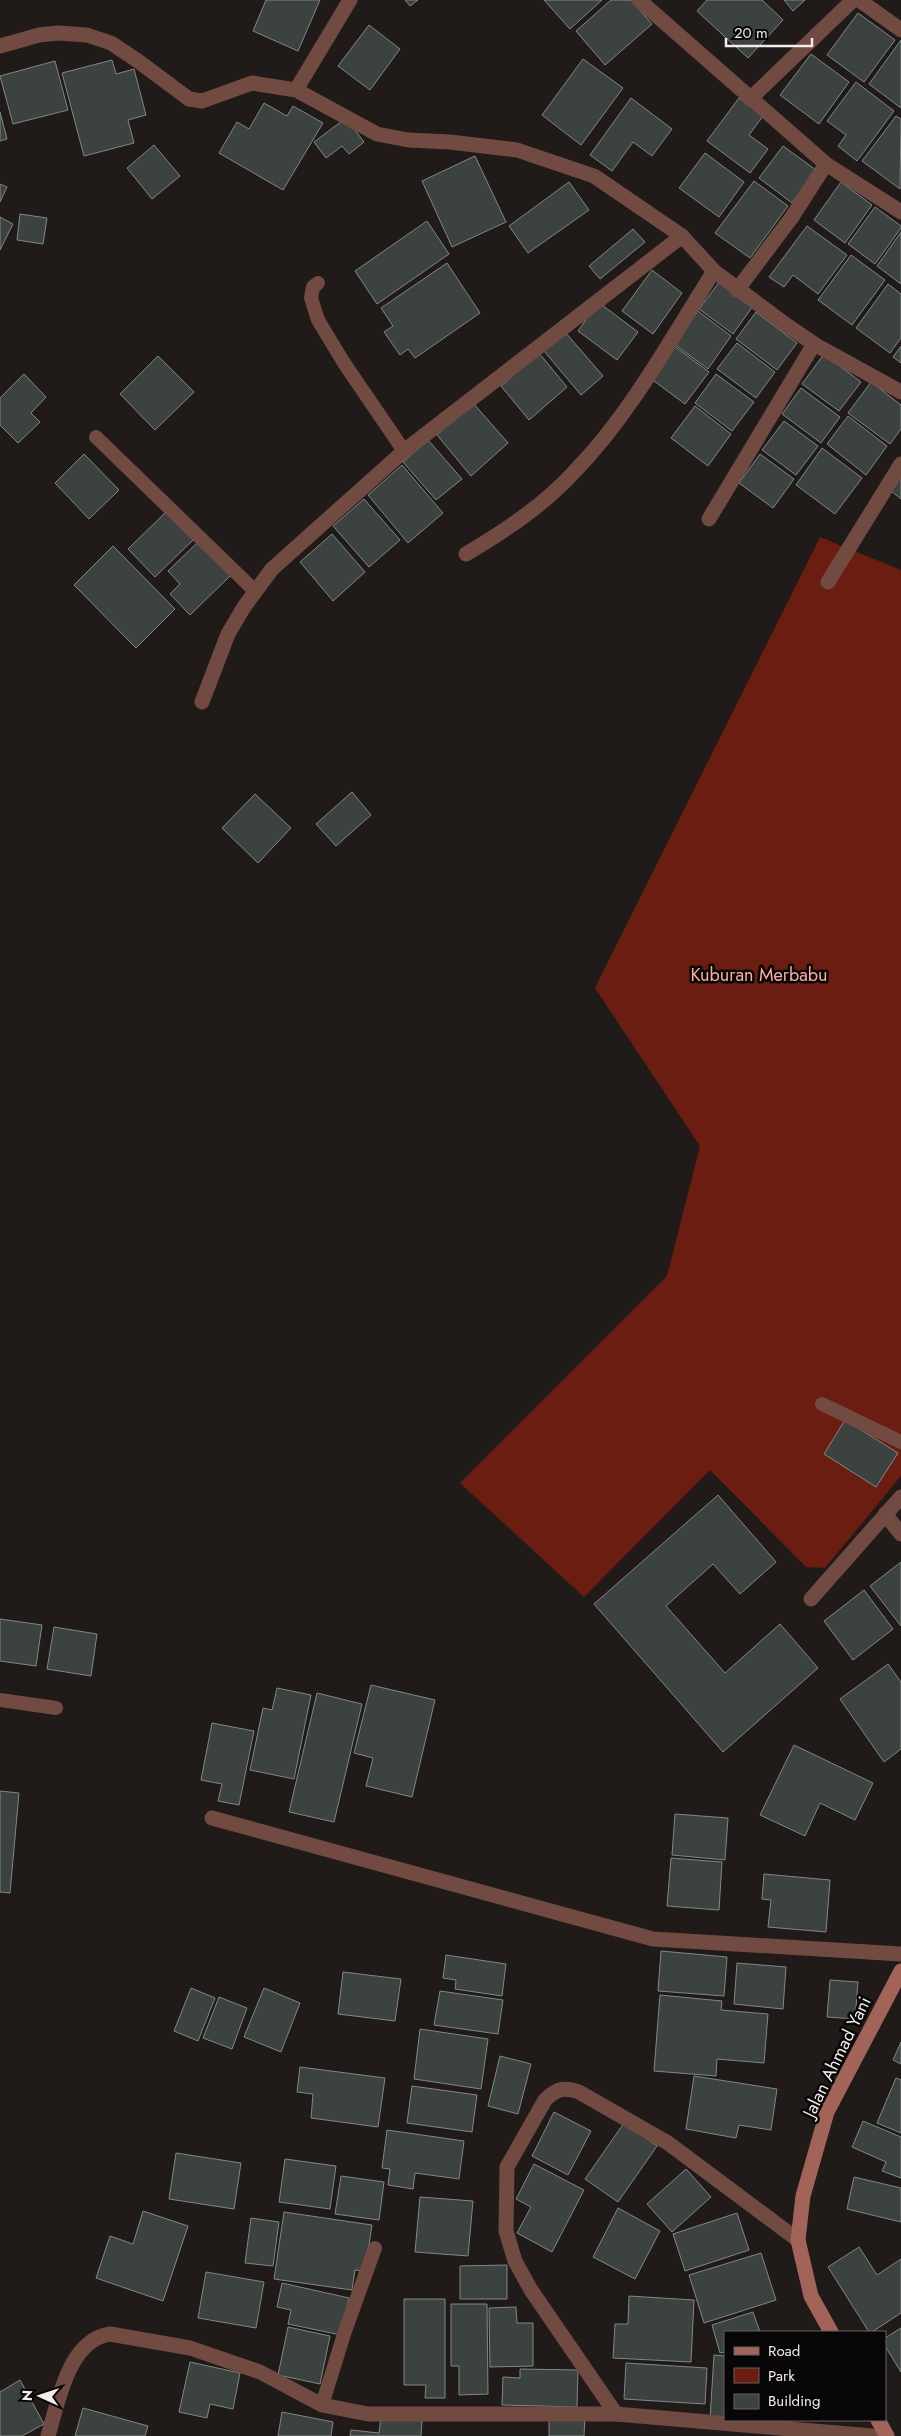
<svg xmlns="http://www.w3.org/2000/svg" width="901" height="2436" viewBox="0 0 901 2436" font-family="Jost,sans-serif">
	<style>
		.green { fill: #6b1d12 }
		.building { fill: #3c423f; stroke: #818885 }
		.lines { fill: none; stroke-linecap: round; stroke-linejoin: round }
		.lane { stroke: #714a42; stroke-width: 14 }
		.street { stroke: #714a42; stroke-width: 15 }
		.secondary { stroke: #a26358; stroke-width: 15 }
		.labels { text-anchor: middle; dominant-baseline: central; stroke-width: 5; stroke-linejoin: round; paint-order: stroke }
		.park-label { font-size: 18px; fill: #fbafa1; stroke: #080606 }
		.street-label { font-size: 18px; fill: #f0eceb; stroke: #080606 }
	</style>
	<rect width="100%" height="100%" fill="#201a19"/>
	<!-- green -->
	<path class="green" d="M820 537 901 570V1476L825 1568 806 1567 710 1470 584 1597 460 1483 667 1276 700 1146 595 988Z"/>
	<!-- building -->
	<g class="building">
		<path d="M266 0H320L298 51 253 31Z"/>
		<path d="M405 0H418L410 6Z"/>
		<path d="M544 0H602L570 29Z"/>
		<path d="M611 0H631L652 24 605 65 576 31Z"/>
		<path d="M707 0H762L783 20 748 58 697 11Z"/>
		<path d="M784 0H805L793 11Z"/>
		<path d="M858 13 895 40 864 82 827 55Z"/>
		<path d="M369 25 400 49 370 90 338 66Z"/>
		<path d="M901 40V108L869 84Z"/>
		<path d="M811 54 849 82 819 124 780 95Z"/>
		<path d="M583 59 623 88 581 145 542 115Z"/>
		<path d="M112 60 116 74 134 69 146 115 128 120 134 143 84 156 62 73Z"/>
		<path d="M55 61 68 110 13 124 0 76Z"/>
		<path d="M856 82 894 111 857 161 838 146 846 135 827 121Z"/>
		<path d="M631 98 672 129 652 156 633 142 612 171 590 155Z"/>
		<path d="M739 98 763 116 749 135 768 149 750 173 707 141Z"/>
		<path d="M264 103 287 116 293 106 323 123 283 190 219 153 237 122 249 129Z"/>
		<path d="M0 112 7 139 0 141Z"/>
		<path d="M896 116 901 119 900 189 862 161Z"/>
		<path d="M346 118 364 142 349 154 342 146 326 158 314 142Z"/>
		<path d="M154 145 180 176 152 199 127 168Z"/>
		<path d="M783 146 816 170 792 203 759 178Z"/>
		<path d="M705 153 744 182 719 217 679 188Z"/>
		<path d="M475 156 506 222 452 247 422 181Z"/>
		<path d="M754 181 788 206 750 258 715 233Z"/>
		<path d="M569 182 589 210 528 253 509 226Z"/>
		<path d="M841 182 872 205 845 243 814 220Z"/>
		<path d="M0 184 7 187 0 202Z"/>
		<path d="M875 207 901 226V228L875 264 848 244Z"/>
		<path d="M20 214 47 218 43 244 17 240Z"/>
		<path d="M0 217 13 224 0 250Z"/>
		<path d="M427 221 449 254 377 304 355 271Z"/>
		<path d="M807 226 847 255 818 294 793 275 784 287 769 277Z"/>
		<path d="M633 229 645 242 600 279 589 266Z"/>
		<path d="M901 232V284L877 266Z"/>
		<path d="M851 255 885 280 852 325 818 300Z"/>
		<path d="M447 263 480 313 415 358 408 349 400 355 384 332 393 326 381 308Z"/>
		<path d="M652 270 682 293 653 334 622 311Z"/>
		<path d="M720 281 753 306 733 334 699 309Z"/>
		<path d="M888 284 901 294V338L890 353 856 328Z"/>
		<path d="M598 302 638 332 617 360 578 331Z"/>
		<path d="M698 311 731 336 708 369 674 344Z"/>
		<path d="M756 312 797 343 777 370 736 339Z"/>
		<path d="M565 332 603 376 581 395 544 351Z"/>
		<path d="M737 343 775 372 756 398 717 369Z"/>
		<path d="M674 346 709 372 685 404 650 378Z"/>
		<path d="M901 346V363L893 357Z"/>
		<path d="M539 353 567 387 529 420 501 386Z"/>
		<path d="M824 354 861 382 839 411 802 384Z"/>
		<path d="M158 356 194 392 155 430 120 394Z"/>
		<path d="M24 374 46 397 31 413 40 422 18 443 0 425V398Z"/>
		<path d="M716 374 754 402 732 431 695 403Z"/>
		<path d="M871 382 901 405V429L890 444 848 413Z"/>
		<path d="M801 388 840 417 821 443 782 414Z"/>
		<path d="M473 403 508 443 471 476 437 435Z"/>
		<path d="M695 406 731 434 708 466 671 438Z"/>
		<path d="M848 416 887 446 866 475 827 444Z"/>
		<path d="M784 421 818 446 796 475 762 450Z"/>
		<path d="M428 440 462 479 436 500 403 462Z"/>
		<path d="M822 448 862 478 835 514 796 485Z"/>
		<path d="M84 454 119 490 89 519 55 483Z"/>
		<path d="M760 454 794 479 773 508 739 483Z"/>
		<path d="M402 465 443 513 408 543 368 495Z"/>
		<path d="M901 477V499L891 491Z"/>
		<path d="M364 499 400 540 369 567 333 526Z"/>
		<path d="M166 512 193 540 155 577 128 549Z"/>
		<path d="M332 534 365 572 333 601 300 562Z"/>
		<path d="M198 542 231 575 190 615 170 594 180 584 168 571Z"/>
		<path d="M113 546 175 609 136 648 74 585Z"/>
		<path d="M352 792 371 815 336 846 316 824Z"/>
		<path d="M255 794 291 828 258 863 222 828Z"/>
		<path d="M845 1420 898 1453 876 1487 824 1454Z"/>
		<path d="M718 1495 776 1562 740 1594 713 1564 666 1606 725 1673 780 1624 818 1668 723 1752 594 1604Z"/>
		<path d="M901 1562V1626L870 1586Z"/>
		<path d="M864 1590 893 1629 853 1660 824 1621Z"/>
		<path d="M0 1619 42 1625 36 1666 0 1661Z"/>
		<path d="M54 1627 97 1634 91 1676 47 1669Z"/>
		<path d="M888 1664 901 1682V1749L884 1762 840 1699Z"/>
		<path d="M371 1685 435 1700 412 1797 366 1786 373 1758 354 1753Z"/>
		<path d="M277 1688 311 1695 294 1779 250 1770 263 1708 272 1710Z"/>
		<path d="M317 1693 362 1704 334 1822 289 1812Z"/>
		<path d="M212 1723 254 1731 239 1805 218 1801 222 1784 201 1780Z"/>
		<path d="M794 1745 873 1783 855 1820 820 1803 805 1836 760 1815Z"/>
		<path d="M0 1791 19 1793 10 1893 0 1892Z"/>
		<path d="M675 1814 728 1818 725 1860 672 1855Z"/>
		<path d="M671 1858 722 1862 719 1910 667 1906Z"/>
		<path d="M764 1874 830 1880 826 1932 768 1927 771 1900 762 1899Z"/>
		<path d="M661 1951 727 1957 724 1996 658 1991Z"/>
		<path d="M446 1955 506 1964 502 1996 455 1989 456 1980 443 1978Z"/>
		<path d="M737 1963 786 1967 783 2009 734 2004Z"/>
		<path d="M343 1972 401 1979 395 2021 338 2014Z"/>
		<path d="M830 1980 858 1982 855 2019 827 2017Z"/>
		<path d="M191 1988 215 1998 198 2041 174 2031Z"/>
		<path d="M264 1988 300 2003 281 2052 244 2037Z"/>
		<path d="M440 1991 503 2000 498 2034 434 2025Z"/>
		<path d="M660 1995 722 2001 721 2010 768 2014 764 2063 717 2059 716 2076 654 2071Z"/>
		<path d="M219 1997 247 2008 232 2049 203 2038Z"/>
		<path d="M420 2029 488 2039 481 2089 414 2079Z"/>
		<path d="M901 2042V2064L893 2060Z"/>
		<path d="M500 2056 531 2064 518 2114 488 2106Z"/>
		<path d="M300 2067 385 2078 378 2127 311 2118 313 2094 297 2092Z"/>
		<path d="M694 2076 777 2089 771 2130 739 2125 736 2138 686 2129Z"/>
		<path d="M896 2078 901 2080V2133L877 2123Z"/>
		<path d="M412 2086 477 2095 472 2132 407 2123Z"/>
		<path d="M554 2112 591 2131 568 2175 532 2156Z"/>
		<path d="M863 2121 901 2137V2178L882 2171 886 2162 852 2147Z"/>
		<path d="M624 2123 657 2146 618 2202 585 2179Z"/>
		<path d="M387 2130 464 2141 459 2179 415 2173 413 2189 388 2185 390 2169 382 2168Z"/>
		<path d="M176 2153 241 2163 234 2209 169 2199Z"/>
		<path d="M285 2159 336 2166 330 2209 279 2202Z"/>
		<path d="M534 2164 584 2190 552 2252 517 2233 531 2207 516 2199Z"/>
		<path d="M686 2169 711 2197 672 2232 647 2204Z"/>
		<path d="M341 2176 384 2182 379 2220 335 2214Z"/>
		<path d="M854 2177 901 2188V2222L847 2209Z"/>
		<path d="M420 2197 473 2201 468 2256 415 2252Z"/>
		<path d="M618 2208 660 2231 635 2279 593 2257Z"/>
		<path d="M143 2211 188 2226 163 2301 96 2278 110 2236 133 2244Z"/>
		<path d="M284 2212 372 2225 365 2271 355 2270 352 2290 274 2279Z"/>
		<path d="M737 2213 749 2250 685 2271 673 2234Z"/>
		<path d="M251 2218 279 2222 273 2266 245 2263Z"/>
		<path d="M859 2247 877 2275 901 2259V2313L872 2332H869L828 2267Z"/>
		<path d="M761 2253 776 2300 704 2323 689 2275Z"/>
		<path d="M507 2265V2299H460V2266Z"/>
		<path d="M206 2272 264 2282 256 2328 198 2318Z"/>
		<path d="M282 2283 349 2298 341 2335 288 2324 291 2310 277 2307Z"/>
		<path d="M629 2296 694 2300 691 2362 613 2358 615 2324H628Z"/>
		<path d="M404 2299H445V2398H425L426 2385H404Z"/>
		<path d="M451 2304H487L488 2394 459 2395V2366H451Z"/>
		<path d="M516 2307 517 2323H533V2366L490 2367 489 2308Z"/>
		<path d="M753 2312 760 2332H725V2352L720 2353 712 2325Z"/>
		<path d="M288 2327 330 2336 320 2384 278 2375Z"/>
		<path d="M901 2328V2372L885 2346V2338Z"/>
		<path d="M714 2355 725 2356V2420L710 2419Z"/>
		<path d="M190 2362 240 2373 233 2409 210 2404 207 2418 179 2412Z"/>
		<path d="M626 2363 707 2368 705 2404 624 2399Z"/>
		<path d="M520 2369 578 2370 577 2407 502 2405 503 2377 520 2378Z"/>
		<path d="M20 2380 44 2424 22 2436H0V2392Z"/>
		<path d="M83 2408 148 2426 145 2436H75Z"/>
		<path d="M282 2412 333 2422 331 2436H278Z"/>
		<path d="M549 2415 585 2416 584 2436H549Z"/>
		<path d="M381 2417 422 2421 421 2436H350L351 2430 379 2433Z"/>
	</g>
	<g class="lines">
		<!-- lane -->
		<g class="lane">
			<path d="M318 283 313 287 311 298 318 320 344 363 404 451"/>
			<path d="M96 437 255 591"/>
			<path d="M822 1404 901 1442"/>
			<path d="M0 1700 56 1708"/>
			<path d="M322 2405 345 2331 375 2248"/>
		</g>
		<!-- street -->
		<g class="street">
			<path d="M639 0 826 164 901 212"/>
			<path d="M859 0 901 30"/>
			<path d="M0 46 39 35 58 33 87 35 111 43 138 61 189 99 202 101 252 83 296 90 377 134 408 140 450 142 517 150 594 176 682 236 714 271 785 324 814 344 901 392"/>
			<path d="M296 90 350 0"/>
			<path d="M750 99 853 0"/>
			<path d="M737 290 792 217 826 164"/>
			<path d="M709 519 814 344"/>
			<path d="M466 554C505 531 544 505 575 471 631 413 671 339 714 271"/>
			<path d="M828 582 901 464"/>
			<path d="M202 702 228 634 244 607 272 569 404 451 682 236"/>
			<path d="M885 1514 901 1534"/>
			<path d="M811 1599 901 1497"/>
			<path d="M212 1818 653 1939 901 1954"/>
			<path d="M616 2414 531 2290 515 2261 506 2231 507 2167 545 2100C557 2088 564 2087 579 2092L668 2143 798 2240"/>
			<path d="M48 2436C58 2403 68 2340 110 2334L190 2348 260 2372 322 2405 368 2414H616L872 2436"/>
		</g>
		<!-- secondary -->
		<g class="secondary">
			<path d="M831 2332 811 2296 798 2240 803 2196 827 2112 901 1971"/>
			<path d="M878 2420 887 2436"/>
		</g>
	</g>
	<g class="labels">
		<!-- park labels -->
		<g class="park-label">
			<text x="759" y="975">Kuburan Merbabu</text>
		</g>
		<!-- street labels -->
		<g class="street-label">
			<text transform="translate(837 2057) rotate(-64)">Jalan Ahmad Yani</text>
		</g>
	</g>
	<!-- legend -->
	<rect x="724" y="2331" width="162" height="90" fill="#080606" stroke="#656262"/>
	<rect x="734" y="2347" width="25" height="8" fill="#a26358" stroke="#656262"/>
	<text x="768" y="2356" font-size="15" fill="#f0eceb">Road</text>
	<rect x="734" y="2368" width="25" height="15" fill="#6b1d12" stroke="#656262"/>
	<text x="768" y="2381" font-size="15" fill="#f0eceb">Park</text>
	<rect x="734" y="2394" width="25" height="15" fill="#3c423f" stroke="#656262"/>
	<text x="768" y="2406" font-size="15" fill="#f0eceb">Building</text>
	<!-- north arrow -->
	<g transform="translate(40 2396) rotate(273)" stroke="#080606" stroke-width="4" paint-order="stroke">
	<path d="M0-4L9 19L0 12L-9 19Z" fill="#f0eceb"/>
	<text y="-8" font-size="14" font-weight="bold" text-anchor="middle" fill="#f0eceb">N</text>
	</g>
	<!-- scale -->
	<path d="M726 38v8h86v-8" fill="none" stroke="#f0eceb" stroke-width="2.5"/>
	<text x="734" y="38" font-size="15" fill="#f0eceb" stroke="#080606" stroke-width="4" paint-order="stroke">20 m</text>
</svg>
